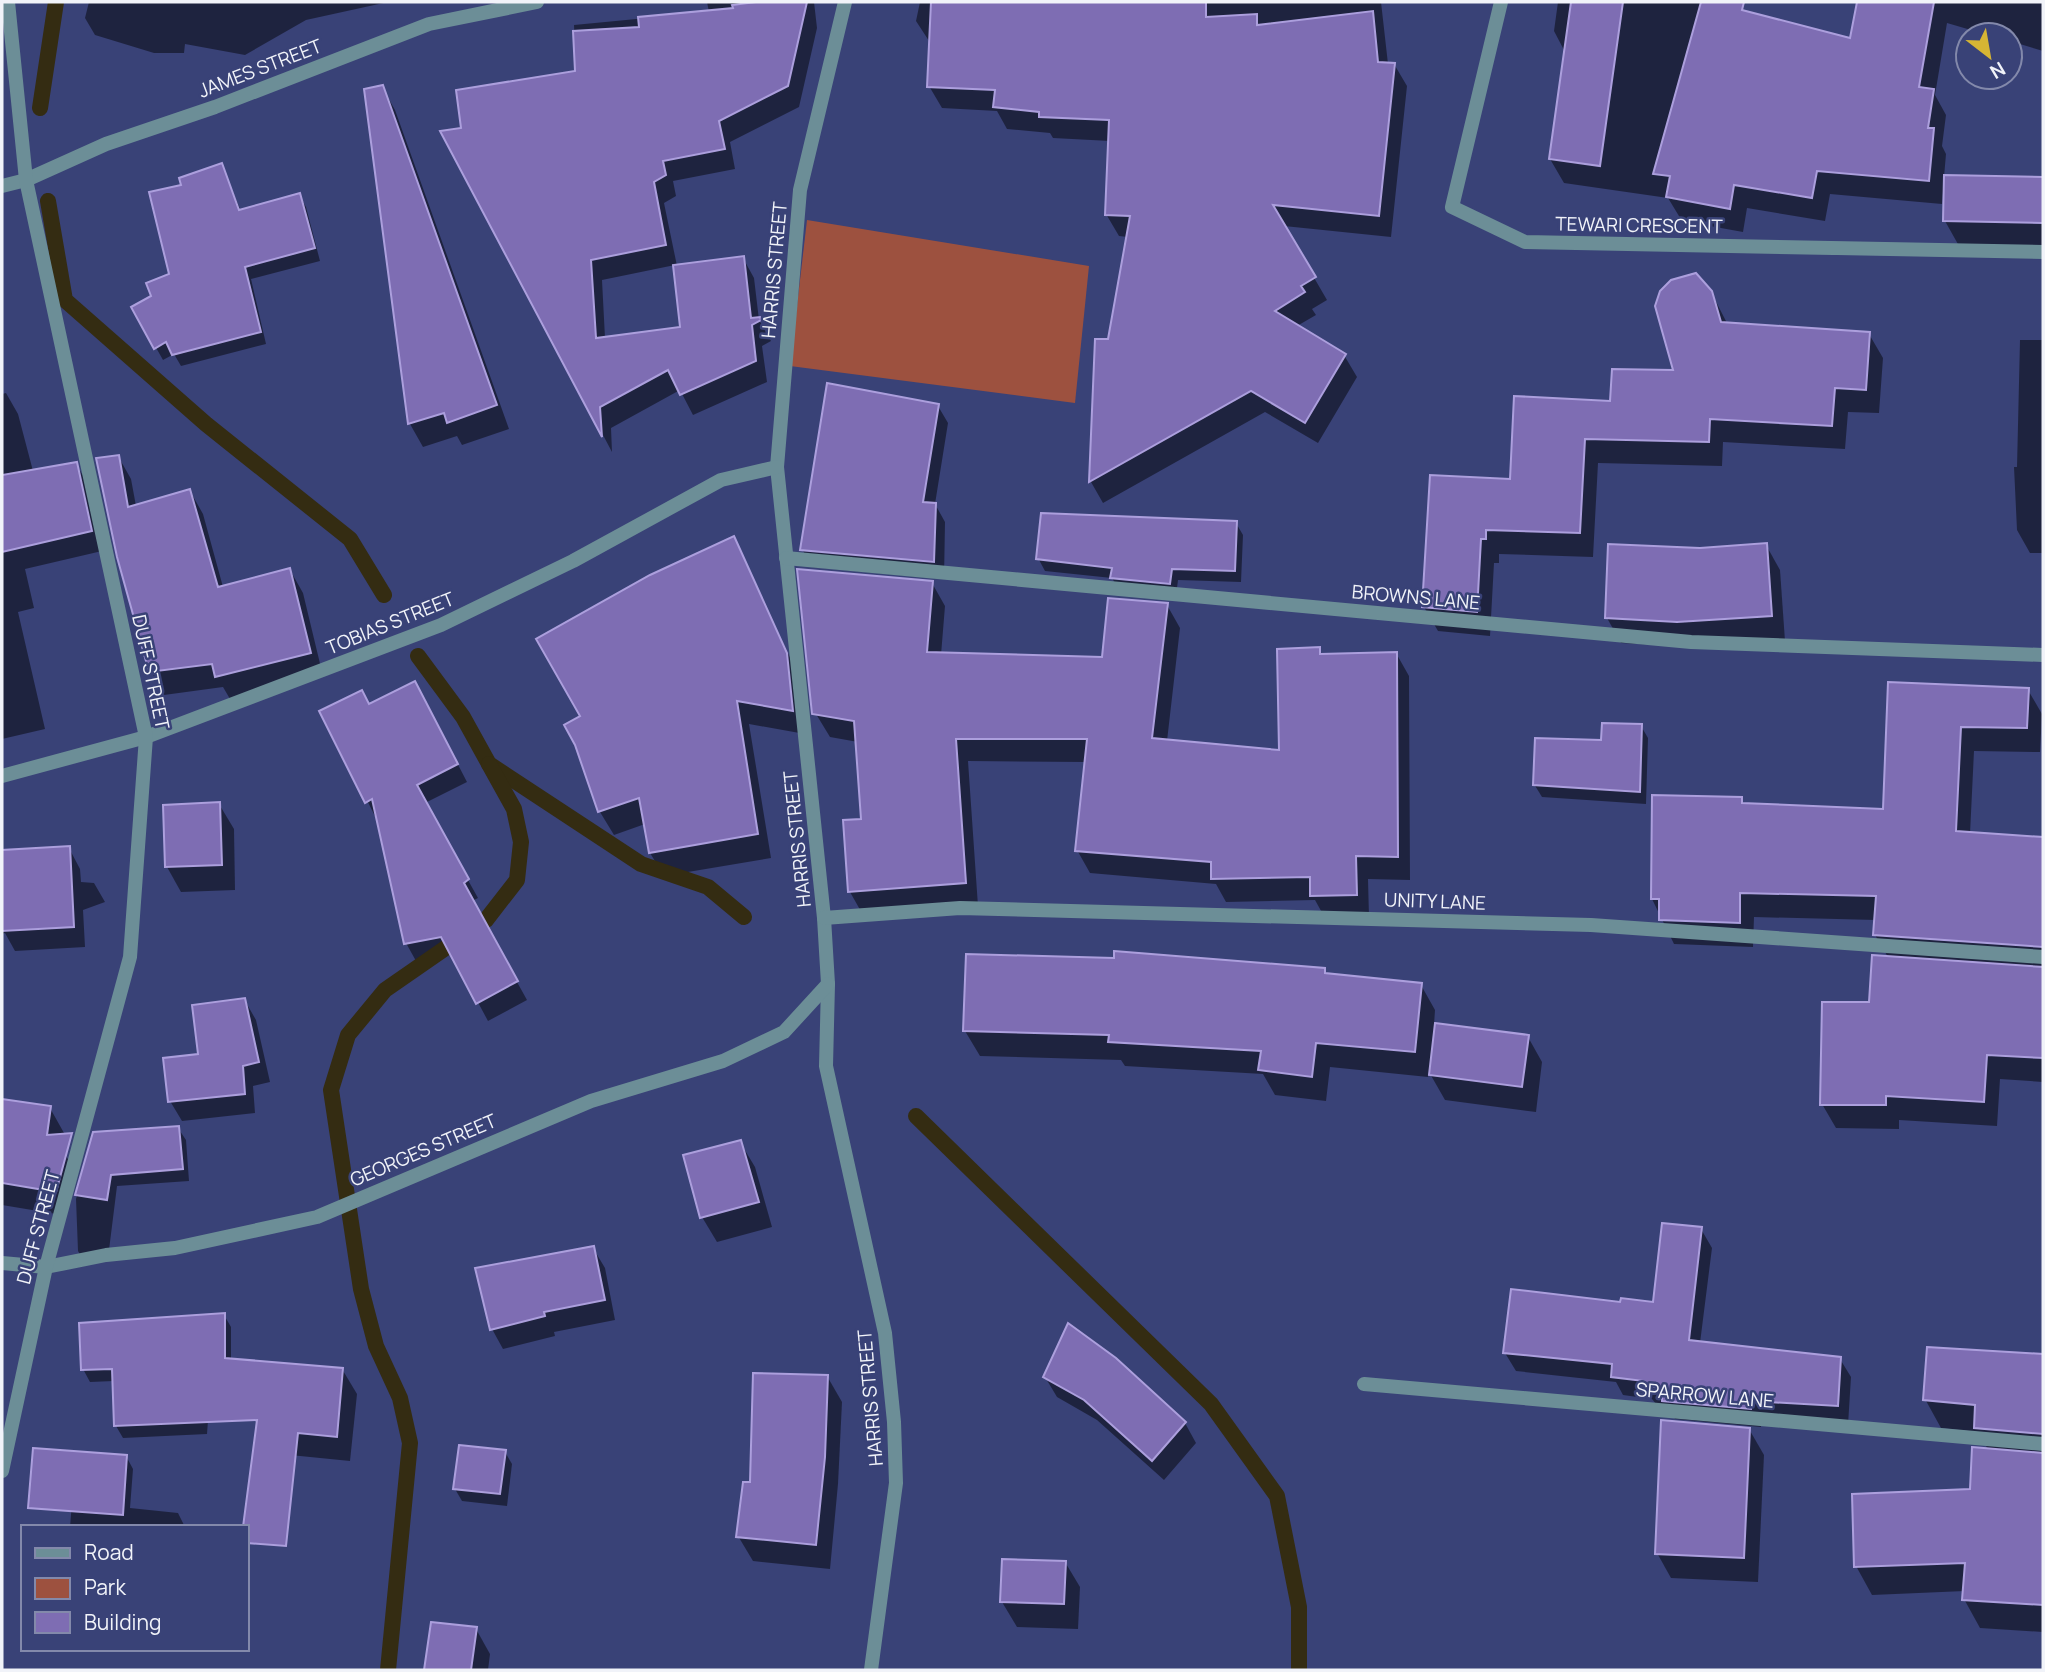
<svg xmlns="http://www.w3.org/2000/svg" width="2045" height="1672" viewBox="0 0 2045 1672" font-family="Manrope,sans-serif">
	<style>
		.green { fill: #9d513f }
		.shadow { fill: #0007; fill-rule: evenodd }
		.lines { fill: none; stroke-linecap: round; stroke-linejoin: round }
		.stream { stroke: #342c12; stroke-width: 16 }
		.building { fill: #7e6db3; stroke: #ac9fdd; stroke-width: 2 }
		.street { stroke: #6c8e97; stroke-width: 14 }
		.labels { text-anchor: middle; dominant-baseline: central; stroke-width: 5; stroke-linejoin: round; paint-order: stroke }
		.street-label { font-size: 19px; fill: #f1f3f9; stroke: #394277 }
	</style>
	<rect width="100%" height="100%" fill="#394277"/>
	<!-- green -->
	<path class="green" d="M807 220 1089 266 1075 403 790 366Z"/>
	<!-- shadow -->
	<g class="shadow">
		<path d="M89 2H388L306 20 245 55 185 44 184 53H154L95 35 85 18Z"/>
		<path d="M707 2H814L817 28 799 107 730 142 735 169 673 181 676 196 664 203 677 266 743 258 754 278 759 320 771 341 762 346 767 382 693 415 680 390 611 428 612 452 442 132 463 130 576 73 574 25 709 12ZM675 265 682 329 605 338 602 280Z"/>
		<path d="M920 2H1029L1020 47 1140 21V2H1381L1388 64H1394L1407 86 1391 237 1284 226 1327 300 1312 309 1316 315 1297 326 1344 355 1357 377 1318 443 1265 412 1103 503 1091 482 1097 341H1109L1128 237 1119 236 1106 214 1110 141 1053 138 1050 133 1007 129 997 111 942 108 929 86 931 44 916 21Z"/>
		<path d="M1558 2H1702L1852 41 1859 2H2043V51L2010 41V35H1988L1947 23 1935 95 1946 115 1942 146 1946 154 1944 177 2043 179V247L1959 246 1945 221 1946 192H1943L1942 204 1830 194 1825 221 1747 208 1743 232 1682 221 1668 198 1564 183 1550 159 1565 52 1554 31Z"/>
		<path d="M382 87 395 110 509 429 462 445 457 436 423 447 410 424 366 91Z"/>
		<path d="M221 165 241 211 299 195 306 207 320 261 251 279 266 344 181 366 174 354 163 360 133 307 153 297 171 275Z"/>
		<path d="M1711 292 1728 325 1869 334 1883 358 1879 413 1848 412 1845 449 1723 442 1722 466 1598 463 1593 557 1499 554V563H1494L1490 636 1438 631 1424 607 1511 481 1612 402 1675 372Z"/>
		<path d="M2020 340H2043V553H2030L2017 530 2014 467H2017Z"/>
		<path d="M6 393 18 414 33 471 76 464 88 484 102 551 25 569 34 608 18 612 45 729 2 739V394Z"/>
		<path d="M938 406 948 423 935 504 945 522 944 579 812 567 802 549Z"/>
		<path d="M118 456 131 479 136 506 190 491 203 514 223 587 290 570 303 593 323 676 230 699 223 687 164 695 151 671Z"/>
		<path d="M1236 523 1243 535 1241 582 1178 580 1176 596 1119 590 1112 578 1045 571 1038 558Z"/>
		<path d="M733 539 800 678 805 734 749 724 771 858 664 876 650 853 645 824 614 835 600 812 577 744 582 717Z"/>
		<path d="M1766 545 1780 570 1785 641 1692 647 1621 643 1607 618 1701 550Z"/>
		<path d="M932 583 945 606 941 655 1103 659 1167 605 1180 628 1167 741 1281 751 1319 649 1323 656 1396 653 1409 676 1410 880 1368 879 1369 917 1325 918 1315 900 1226 902 1216 884 1090 873 1077 850 1086 762 968 761 978 906 863 915 850 892 845 822 863 821 858 742 830 737 816 714Z"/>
		<path d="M1890 684 2028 690 2042 714 2040 752 1974 751 1970 834 2043 839V1082L2000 1079 1997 1126 1899 1120V1129L1836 1128 1822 1104 1871 1004 1888 957 1875 935 1876 920 1754 917 1753 947 1674 944 1652 899 1741 799 1744 805 1884 811Z"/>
		<path d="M425 701 467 782 425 803 478 898 472 901 527 1000 488 1021 452 954 416 961 406 943 377 820 322 712Z"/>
		<path d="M1641 726 1648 738 1646 804 1542 797 1534 784 1603 742Z"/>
		<path d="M219 804 234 829 235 890 181 892 167 867Z"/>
		<path d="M69 848 80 869 81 882 94 883 105 902 83 910 85 947 15 951 5 933 2 934V852Z"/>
		<path d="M1324 970 1327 975 1421 985 1435 1010 1434 1025 1528 1037 1542 1062 1536 1112 1445 1100 1429 1072 1428 1077 1330 1067 1326 1101 1275 1095 1263 1074 1125 1066 1121 1060 980 1056 965 1031Z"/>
		<path d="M244 999 256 1020 270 1082 253 1086 255 1113 182 1121 170 1101 200 1056Z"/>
		<path d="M2 1100 50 1108 64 1133 62 1149 69 1161 56 1214 2 1205Z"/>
		<path d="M178 1128 186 1140 189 1181 117 1186 108 1258 85 1263 78 1251 76 1199 94 1134Z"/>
		<path d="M740 1142 755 1167 772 1227 717 1242 702 1217Z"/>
		<path d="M1701 1229 1712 1248 1700 1343 1840 1359 1851 1377 1848 1425 1761 1419V1427L1675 1419 1667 1405 1656 1404 1652 1399 1623 1395 1616 1382 1516 1371 1505 1353 1622 1304H1655Z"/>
		<path d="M593 1248 605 1268 615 1320 554 1332 555 1336 503 1349 492 1329Z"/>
		<path d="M224 1315 231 1327V1395L210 1394 207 1434 123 1438 116 1426 114 1381 90 1382 83 1369 150 1322V1318Z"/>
		<path d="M1929 1349 2043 1356V1632L1980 1628 1964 1599 1965 1591 1872 1595 1856 1566 1971 1491 1989 1451 1978 1432 1941 1428 1925 1399Z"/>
		<path d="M342 1369 357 1394 350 1461 290 1455 275 1430Z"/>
		<path d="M827 1376 842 1402 838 1484 830 1569 753 1561 738 1536 752 1484Z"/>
		<path d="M1045 1377 1185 1423 1196 1443 1164 1480 1097 1420 1057 1397Z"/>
		<path d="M1749 1429 1764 1455 1758 1582 1671 1578 1657 1553Z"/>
		<path d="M505 1452 512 1464 507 1506 462 1501 455 1489Z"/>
		<path d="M76 1453 126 1456 133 1469 130 1508 178 1513 185 1527H70Z"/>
		<path d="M1065 1562 1080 1587 1078 1629 1017 1627 1002 1602Z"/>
		<path d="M433 1623 476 1629 490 1654 488 1670H426Z"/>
	</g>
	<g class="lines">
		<!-- stream -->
		<g class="stream">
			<path d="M40 108 56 2"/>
			<path d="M48 201 65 300 206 424 350 539 384 595"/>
			<path d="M418 656 463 717 489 764 641 864 708 887 744 917"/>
			<path d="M916 1116 1211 1404 1277 1496 1299 1607V1670"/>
			<path d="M388 1670 410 1443 400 1398 376 1346 361 1289 331 1090 348 1035 385 990 486 920 517 880 521 842 514 809 489 764"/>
		</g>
	</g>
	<!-- building -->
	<g class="building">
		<path d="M756 2H807L788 86 719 121 725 149 663 161 666 175 654 182 666 245 591 260 596 338 680 327 673 265 744 256 751 318 760 317 761 320 752 325 756 361 680 395 668 370 600 407 602 437 440 131 461 128 456 90 575 71 573 31 639 27 638 17 733 8 732 5Z"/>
		<path d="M931 2H1206V17L1257 14V25L1373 11 1378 62 1395 63 1379 216 1273 205 1316 277 1301 286 1305 292 1275 311 1346 354 1305 423 1251 391 1089 482 1095 339H1108L1130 216 1105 215 1109 120 1039 117V112L993 107 995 90 927 87Z"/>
		<path d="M1571 2H1623L1600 166 1549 159Z"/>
		<path d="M1701 2H1744L1742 10 1850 38 1857 2H1934L1919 87 1934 89 1928 128H1934L1929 181 1817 171 1812 198 1734 185 1730 209 1666 197 1670 176 1653 174Z"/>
		<path d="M383 85 497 405 447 423 444 413 408 424 364 89Z"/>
		<path d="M222 163 239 210 300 193 315 248 245 267 261 332 172 355 166 342 154 349 131 307 151 296 146 283 169 274 149 192 181 185 179 178Z"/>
		<path d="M1944 175 2043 177V223L1943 221Z"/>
		<path d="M1696 273 1712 291 1721 322 1870 332 1866 390 1835 388 1832 426 1710 419 1709 442 1585 439 1580 533 1486 530V539H1481L1477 612 1422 607 1430 475 1510 479 1514 396 1610 401 1612 369 1673 370 1655 306 1660 291 1671 280Z"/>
		<path d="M827 383 939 404 923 502 936 503 934 562 800 550Z"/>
		<path d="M119 455 128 507 190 489 218 587 290 568 311 653 215 677 212 664 149 672 117 557 96 458Z"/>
		<path d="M77 462 92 531 2 552V475Z"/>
		<path d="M1041 513 1237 521 1235 571 1172 569 1170 584 1110 578 1112 568 1036 559Z"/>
		<path d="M734 536 787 653 793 711 737 701 758 834 649 853 639 798 598 812 575 745 564 725 580 716 536 639 650 575Z"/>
		<path d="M1767 543 1772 616 1677 622 1605 618 1608 544 1700 548Z"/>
		<path d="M797 569 933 581 927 652 1102 657 1108 598 1168 603 1152 738 1279 750 1277 649 1320 647V654L1397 652 1398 857 1356 856 1357 895 1310 896V877L1211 879V862L1075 851 1087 739H956L966 883 848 892 843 820 861 819 854 721 812 714Z"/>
		<path d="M415 681 458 764 417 785 469 879 464 883 518 981 476 1004 441 937 404 944 372 799 365 803 319 711 362 690 369 704Z"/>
		<path d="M1888 682 2029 688 2027 728 1961 727 1956 831 2043 837V947L1873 935 1876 896 1740 893V923L1659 920V899H1651L1652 795 1742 797V803L1883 809Z"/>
		<path d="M1602 723 1642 724 1640 792 1533 785 1535 738 1601 740Z"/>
		<path d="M220 802 222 865 165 867 163 805Z"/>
		<path d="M70 846 74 927 2 931V850Z"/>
		<path d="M1114 951 1325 968V973L1422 983 1415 1052 1316 1043 1312 1077 1258 1070 1261 1051 1108 1042 1109 1035 963 1031 966 954 1114 958Z"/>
		<path d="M1872 955 2043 967V1058L1987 1055 1984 1102 1886 1096V1105H1820L1822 1002H1869Z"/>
		<path d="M245 998 259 1062 243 1066 245 1094 168 1102 163 1058 198 1054 192 1005Z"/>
		<path d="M1435 1023 1529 1035 1522 1087 1429 1075Z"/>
		<path d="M2 1099 51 1106 47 1135 72 1133 56 1192 2 1183Z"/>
		<path d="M179 1126 183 1169 111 1175 107 1200 75 1195 93 1132Z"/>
		<path d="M741 1140 759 1202 700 1218 683 1155Z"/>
		<path d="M1662 1223 1702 1227 1689 1340 1841 1357 1838 1406 1751 1401V1409L1662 1401V1388L1643 1386 1644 1381 1611 1377 1612 1364 1503 1353 1511 1289 1620 1302 1621 1298 1653 1302Z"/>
		<path d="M594 1246 605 1300 544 1312 545 1316 490 1330 475 1268Z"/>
		<path d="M225 1313V1358L343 1368 337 1437 298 1433 286 1546 247 1543V1527H243L257 1420 114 1426 112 1369 81 1370 79 1323Z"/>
		<path d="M1068 1323 1116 1358 1186 1422 1152 1461 1084 1400 1043 1377Z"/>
		<path d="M1927 1347 2043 1354V1434L1974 1428 1975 1405 1923 1400Z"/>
		<path d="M753 1373 828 1375 825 1457 816 1545 736 1537 743 1482H750Z"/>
		<path d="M1661 1420 1750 1428 1744 1558 1655 1554Z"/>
		<path d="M459 1445 506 1450 500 1494 453 1489Z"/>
		<path d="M1972 1447 2043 1453V1605L1962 1600 1965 1563 1854 1567 1852 1494 1970 1489Z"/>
		<path d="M33 1448 127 1455 123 1515 28 1508Z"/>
		<path d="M1002 1559 1066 1561 1064 1604 1000 1602Z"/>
		<path d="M431 1622 477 1627 471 1670H424Z"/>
	</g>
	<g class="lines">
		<!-- street -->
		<g class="street">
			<path d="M845 2 800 190 777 467 824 918 828 984 826 1066 885 1333 894 1422 896 1483 871 1670"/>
			<path d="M1501 2 1452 207 1525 242 2043 252"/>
			<path d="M2 186 26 180 106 144 215 107 429 24 537 2"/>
			<path d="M786 558 1691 642 2043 655"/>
			<path d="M2 776 146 737 441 625 573 561 721 480 777 467"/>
			<path d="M824 918 960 908 1591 925 2043 957"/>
			<path d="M2 1263 46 1267 106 1255 175 1248 317 1217 591 1101 723 1061 784 1032 828 984"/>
			<path d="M1364 1384 2043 1444"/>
			<path d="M2 1471 46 1267 130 957 146 737 26 180 8 2"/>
		</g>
	</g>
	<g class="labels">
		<!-- street labels -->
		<g class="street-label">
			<text transform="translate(260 68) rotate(-21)">JAMES STREET</text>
			<text transform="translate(1639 225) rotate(1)">TEWARI CRESCENT</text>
			<text transform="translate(774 270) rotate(-85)">HARRIS STREET</text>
			<text transform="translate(1416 597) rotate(5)">BROWNS LANE</text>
			<text transform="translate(390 623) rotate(-22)">TOBIAS STREET</text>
			<text transform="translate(151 672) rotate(78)">DUFF STREET</text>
			<text transform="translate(797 839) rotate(-96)">HARRIS STREET</text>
			<text transform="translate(1435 901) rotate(2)">UNITY LANE</text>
			<text transform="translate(423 1150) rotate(-23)">GEORGES STREET</text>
			<text transform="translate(38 1227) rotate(-75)">DUFF STREET</text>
			<text transform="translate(1705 1395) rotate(5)">SPARROW LANE</text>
			<text transform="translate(870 1398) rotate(-95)">HARRIS STREET</text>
		</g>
	</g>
	<!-- border -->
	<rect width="2045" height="1672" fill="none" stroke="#f1f3f9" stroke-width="7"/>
	<!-- legend -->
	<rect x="21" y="1525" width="228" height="126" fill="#394277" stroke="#8389ab" stroke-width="2"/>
	<rect x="35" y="1548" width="35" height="10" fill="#6c8e97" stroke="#8389ab" stroke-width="2"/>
	<text x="84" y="1560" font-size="21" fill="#f1f3f9">Road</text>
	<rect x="35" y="1578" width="35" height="21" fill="#9d513f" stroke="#8389ab" stroke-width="2"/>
	<text x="84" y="1595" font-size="21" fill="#f1f3f9">Park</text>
	<rect x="35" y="1612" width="35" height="21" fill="#7e6db3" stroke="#8389ab" stroke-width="2"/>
	<text x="84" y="1630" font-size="21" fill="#f1f3f9">Building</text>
	<!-- north arrow -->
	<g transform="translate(1989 56) rotate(149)"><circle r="33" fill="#394277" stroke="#8389ab" stroke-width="2"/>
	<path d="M0-5L12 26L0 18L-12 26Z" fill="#d6b534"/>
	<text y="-10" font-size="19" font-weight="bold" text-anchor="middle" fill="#f1f3f9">N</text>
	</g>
</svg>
